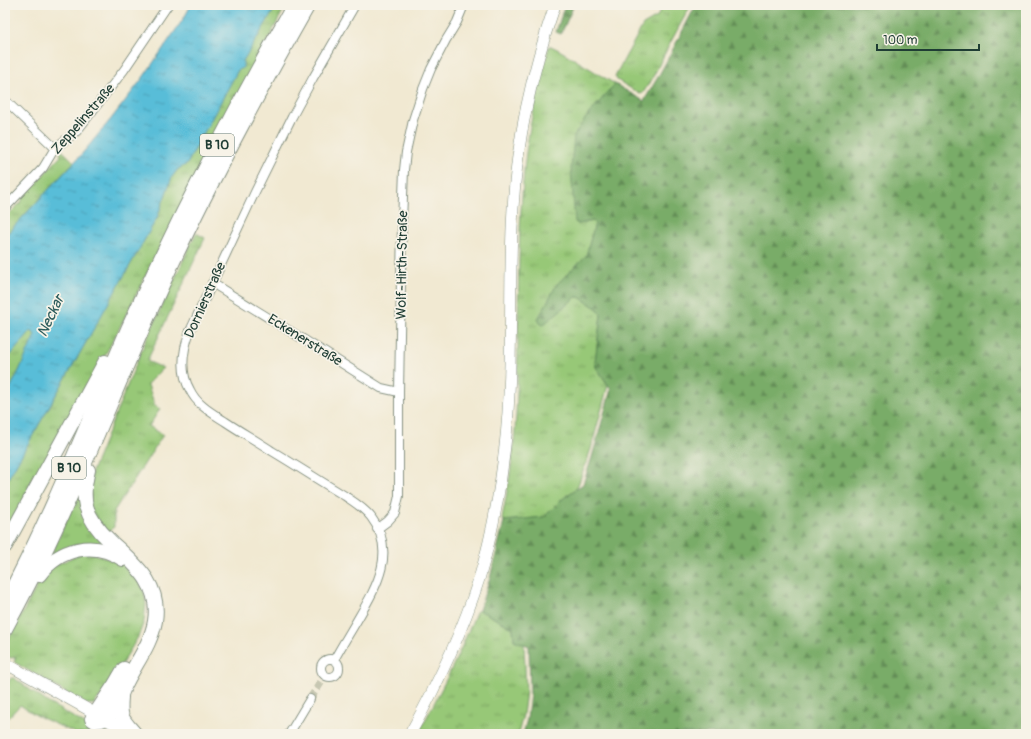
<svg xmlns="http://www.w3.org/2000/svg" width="1031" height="739" viewBox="0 0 1031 739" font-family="Pangolin,sans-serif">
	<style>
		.grass { fill: url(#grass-tufts); stroke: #5b8256 }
		.forest { fill: url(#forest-firs); stroke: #4c744e }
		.water { fill: url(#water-ripples); stroke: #3c7d86 }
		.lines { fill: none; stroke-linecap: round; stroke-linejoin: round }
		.street-tunnel { stroke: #c7c7b2; stroke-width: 8; stroke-dasharray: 8 4; stroke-linecap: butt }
		.street-casing { stroke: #889383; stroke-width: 10 }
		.secondary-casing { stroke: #889383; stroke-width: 12 }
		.highway-casing { stroke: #889383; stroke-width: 16 }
		.street { stroke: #fff; stroke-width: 8 }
		.secondary { stroke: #fff; stroke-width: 11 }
		.highway { stroke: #fff; stroke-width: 14 }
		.labels { text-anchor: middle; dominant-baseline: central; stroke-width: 3.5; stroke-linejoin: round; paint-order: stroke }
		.shield { fill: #f7f3e8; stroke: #60746a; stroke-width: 1 }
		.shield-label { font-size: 13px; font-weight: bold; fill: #1f3d34 }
		.street-label { font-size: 14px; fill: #1f3d34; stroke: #f7f3e8 }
		.water-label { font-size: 15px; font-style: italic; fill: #2e5d5d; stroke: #f7f3e8 }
	</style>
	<defs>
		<pattern id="grass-tufts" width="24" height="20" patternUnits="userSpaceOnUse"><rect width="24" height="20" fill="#97c877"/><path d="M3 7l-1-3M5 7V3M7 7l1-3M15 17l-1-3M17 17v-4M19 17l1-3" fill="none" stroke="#7ba462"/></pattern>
		<pattern id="forest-firs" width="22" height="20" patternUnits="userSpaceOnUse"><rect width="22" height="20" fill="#79ac68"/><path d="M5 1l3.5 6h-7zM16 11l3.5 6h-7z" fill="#638d56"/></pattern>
		<pattern id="water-ripples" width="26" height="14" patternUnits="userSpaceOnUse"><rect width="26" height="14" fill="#59bdd8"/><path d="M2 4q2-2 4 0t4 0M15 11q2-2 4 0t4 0" fill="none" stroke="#499bb0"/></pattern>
	</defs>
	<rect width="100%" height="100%" fill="#f7f3e8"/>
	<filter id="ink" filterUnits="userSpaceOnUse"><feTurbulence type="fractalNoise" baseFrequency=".025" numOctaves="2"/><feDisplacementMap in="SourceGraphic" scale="8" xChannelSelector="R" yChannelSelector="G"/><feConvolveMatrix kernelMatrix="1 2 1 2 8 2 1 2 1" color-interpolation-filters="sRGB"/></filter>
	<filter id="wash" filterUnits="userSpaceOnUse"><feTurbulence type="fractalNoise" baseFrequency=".012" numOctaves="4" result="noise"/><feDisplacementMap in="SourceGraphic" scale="16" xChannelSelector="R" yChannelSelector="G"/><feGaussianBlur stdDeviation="0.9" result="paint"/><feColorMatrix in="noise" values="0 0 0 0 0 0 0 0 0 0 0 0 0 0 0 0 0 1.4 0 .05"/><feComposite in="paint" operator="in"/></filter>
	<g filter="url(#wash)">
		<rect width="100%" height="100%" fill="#f1e9d2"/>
		<!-- grass -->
		<g class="grass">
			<path d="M277 5H286L145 277 117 333 48 460 5 538V484L157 218 172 177 178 169 187 164 238 70 242 68 243 61Z"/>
			<path d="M663 5H691L669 45 654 75 643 93 640 94 617 80 615 76 643 25 657 17Z"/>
			<path d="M549 46H551L559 50 615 84 587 116 578 224 594 221 595 223 586 256 557 284 538 319 543 324 576 297H579L598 309 601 314 595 362 596 367 608 385 591 449 577 488 561 500 545 517 504 521 502 518C509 484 514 451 516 416 520 338 516 260 523 183 526 136 537 91 549 46Z"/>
			<path d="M62 151H63L74 162 5 236V218L22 201V197L61 156 60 154Z"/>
			<path d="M196 233 205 238 147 361 163 368 149 382 148 385 155 406 160 409 149 426 163 435 114 511V527L107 534 90 507 91 474 143 347Z"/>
			<path d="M30 331 34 332 35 336V338L19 371 5 398V362L20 342Z"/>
			<path d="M80 490 116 550 50 557Z"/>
			<path d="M87 551 127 566 139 580 144 592 146 604 144 621 138 637 109 685 94 704H85L14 662 16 657 11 658 5 655V646L38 584 49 568Z"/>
			<path d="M479 610 513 628 514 640 524 644 526 691 523 715 518 734H418C439 694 460 655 476 612Z"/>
			<path d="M11 678H14L47 702 102 734H77L36 715 20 705 5 721V687Z"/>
		</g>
		<!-- forest -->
		<g class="forest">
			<path d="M565 5H574L561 34 556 32Z"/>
			<path d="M696 5H1026V734H523L527 719 530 694 529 646 514 640 513 628 479 610 490 578 504 521 544 517 561 500 583 484 592 457 611 389 596 367 595 362 601 315 598 309 579 297H576L543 325 540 323 538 319 557 284 586 256 595 223 593 221 578 224 575 222 571 168 574 136 587 116 615 84 644 101C663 70 679 37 696 5Z"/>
		</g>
		<!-- water -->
		<path class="water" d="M191 5H277L243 61V68L238 70 187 164 178 169 172 177 157 218 5 484V398L19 371 35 335 33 332 30 331 29 333 5 362V236L81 155 111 119 142 79 184 18Z"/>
	</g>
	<g filter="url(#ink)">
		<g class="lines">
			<!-- street-tunnel -->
			<path class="street-tunnel" d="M310 699 325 676"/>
			<!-- street casing -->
			<g class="street-casing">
				<g id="street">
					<path d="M5 100 55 148"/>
					<path d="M5 208 43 168 55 148 77 131 124 70 168 5"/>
					<path d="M212 283 324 352 381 388 399 392"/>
					<path d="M377 529 388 521 395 513 399 496V392L402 223 404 170 406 152 413 120 423 89 431 69 446 40 457 22 464 5"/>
					<circle cx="330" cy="668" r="9"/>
					<path d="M334 660C342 645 351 631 359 617 377 586 397 551 371 517 364 508 354 502 345 496 320 481 297 466 272 451 257 441 241 432 226 422 212 413 197 405 190 390 179 371 183 350 190 331L255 192 292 117 313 78 355 5"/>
					<path d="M289 734 310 699"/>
				</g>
			</g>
			<!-- secondary casing -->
			<g class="secondary-casing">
				<g id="secondary">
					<path d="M5 663 132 734"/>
					<path d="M410 734C437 685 462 633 479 579 492 536 500 491 505 446 514 367 508 287 513 208 517 138 532 71 555 5"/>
				</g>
			</g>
			<!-- highway casing -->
			<g class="highway-casing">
				<g id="highway">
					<path d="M88 470C85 482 83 494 86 506 90 520 99 531 110 541 134 564 161 583 155 621 151 645 134 665 124 687 118 701 113 721 95 721"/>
					<path d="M5 546 105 362"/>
					<path d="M39 575C60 548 93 540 123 559"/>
					<path d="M5 603C52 515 88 421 128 329 178 218 234 110 294 5"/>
					<path d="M5 629C64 522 107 407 157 296 202 196 254 100 308 5"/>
					<path d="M121 697C119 718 122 719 135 734"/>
					<path d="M92 719 114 686 124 669"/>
				</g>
			</g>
			<!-- street -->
			<use href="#street" class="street"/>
			<!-- secondary -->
			<use href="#secondary" class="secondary"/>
			<!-- highway -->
			<use href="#highway" class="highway"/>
		</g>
	</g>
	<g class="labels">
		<!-- shield labels -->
		<g class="shield">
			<rect x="200" y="134" width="34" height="22" rx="3"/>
			<rect x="52" y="457" width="34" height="22" rx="3"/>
		</g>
		<g class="shield-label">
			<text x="217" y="145">B 10</text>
			<text x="69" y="468">B 10</text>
		</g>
		<!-- street labels -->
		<g class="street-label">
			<text transform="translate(83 119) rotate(-49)">Zeppelinstraße</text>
			<text transform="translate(402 265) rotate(-89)">Wolf-Hirth-Straße</text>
			<text transform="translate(205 300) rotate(-66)">Dornierstraße</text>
			<text transform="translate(305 340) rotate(32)">Eckenerstraße</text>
		</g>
		<!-- water labels -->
		<g class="water-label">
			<text transform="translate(51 316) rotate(-65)">Neckar</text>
		</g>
	</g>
	<!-- margin -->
	<rect width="1031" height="739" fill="none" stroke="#f7f3e8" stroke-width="20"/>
	<!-- scale -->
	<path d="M877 44v6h102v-6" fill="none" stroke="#1f3d34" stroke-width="2"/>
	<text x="883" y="44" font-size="12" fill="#1f3d34" stroke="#f7f3e8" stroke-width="3" paint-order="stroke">100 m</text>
</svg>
